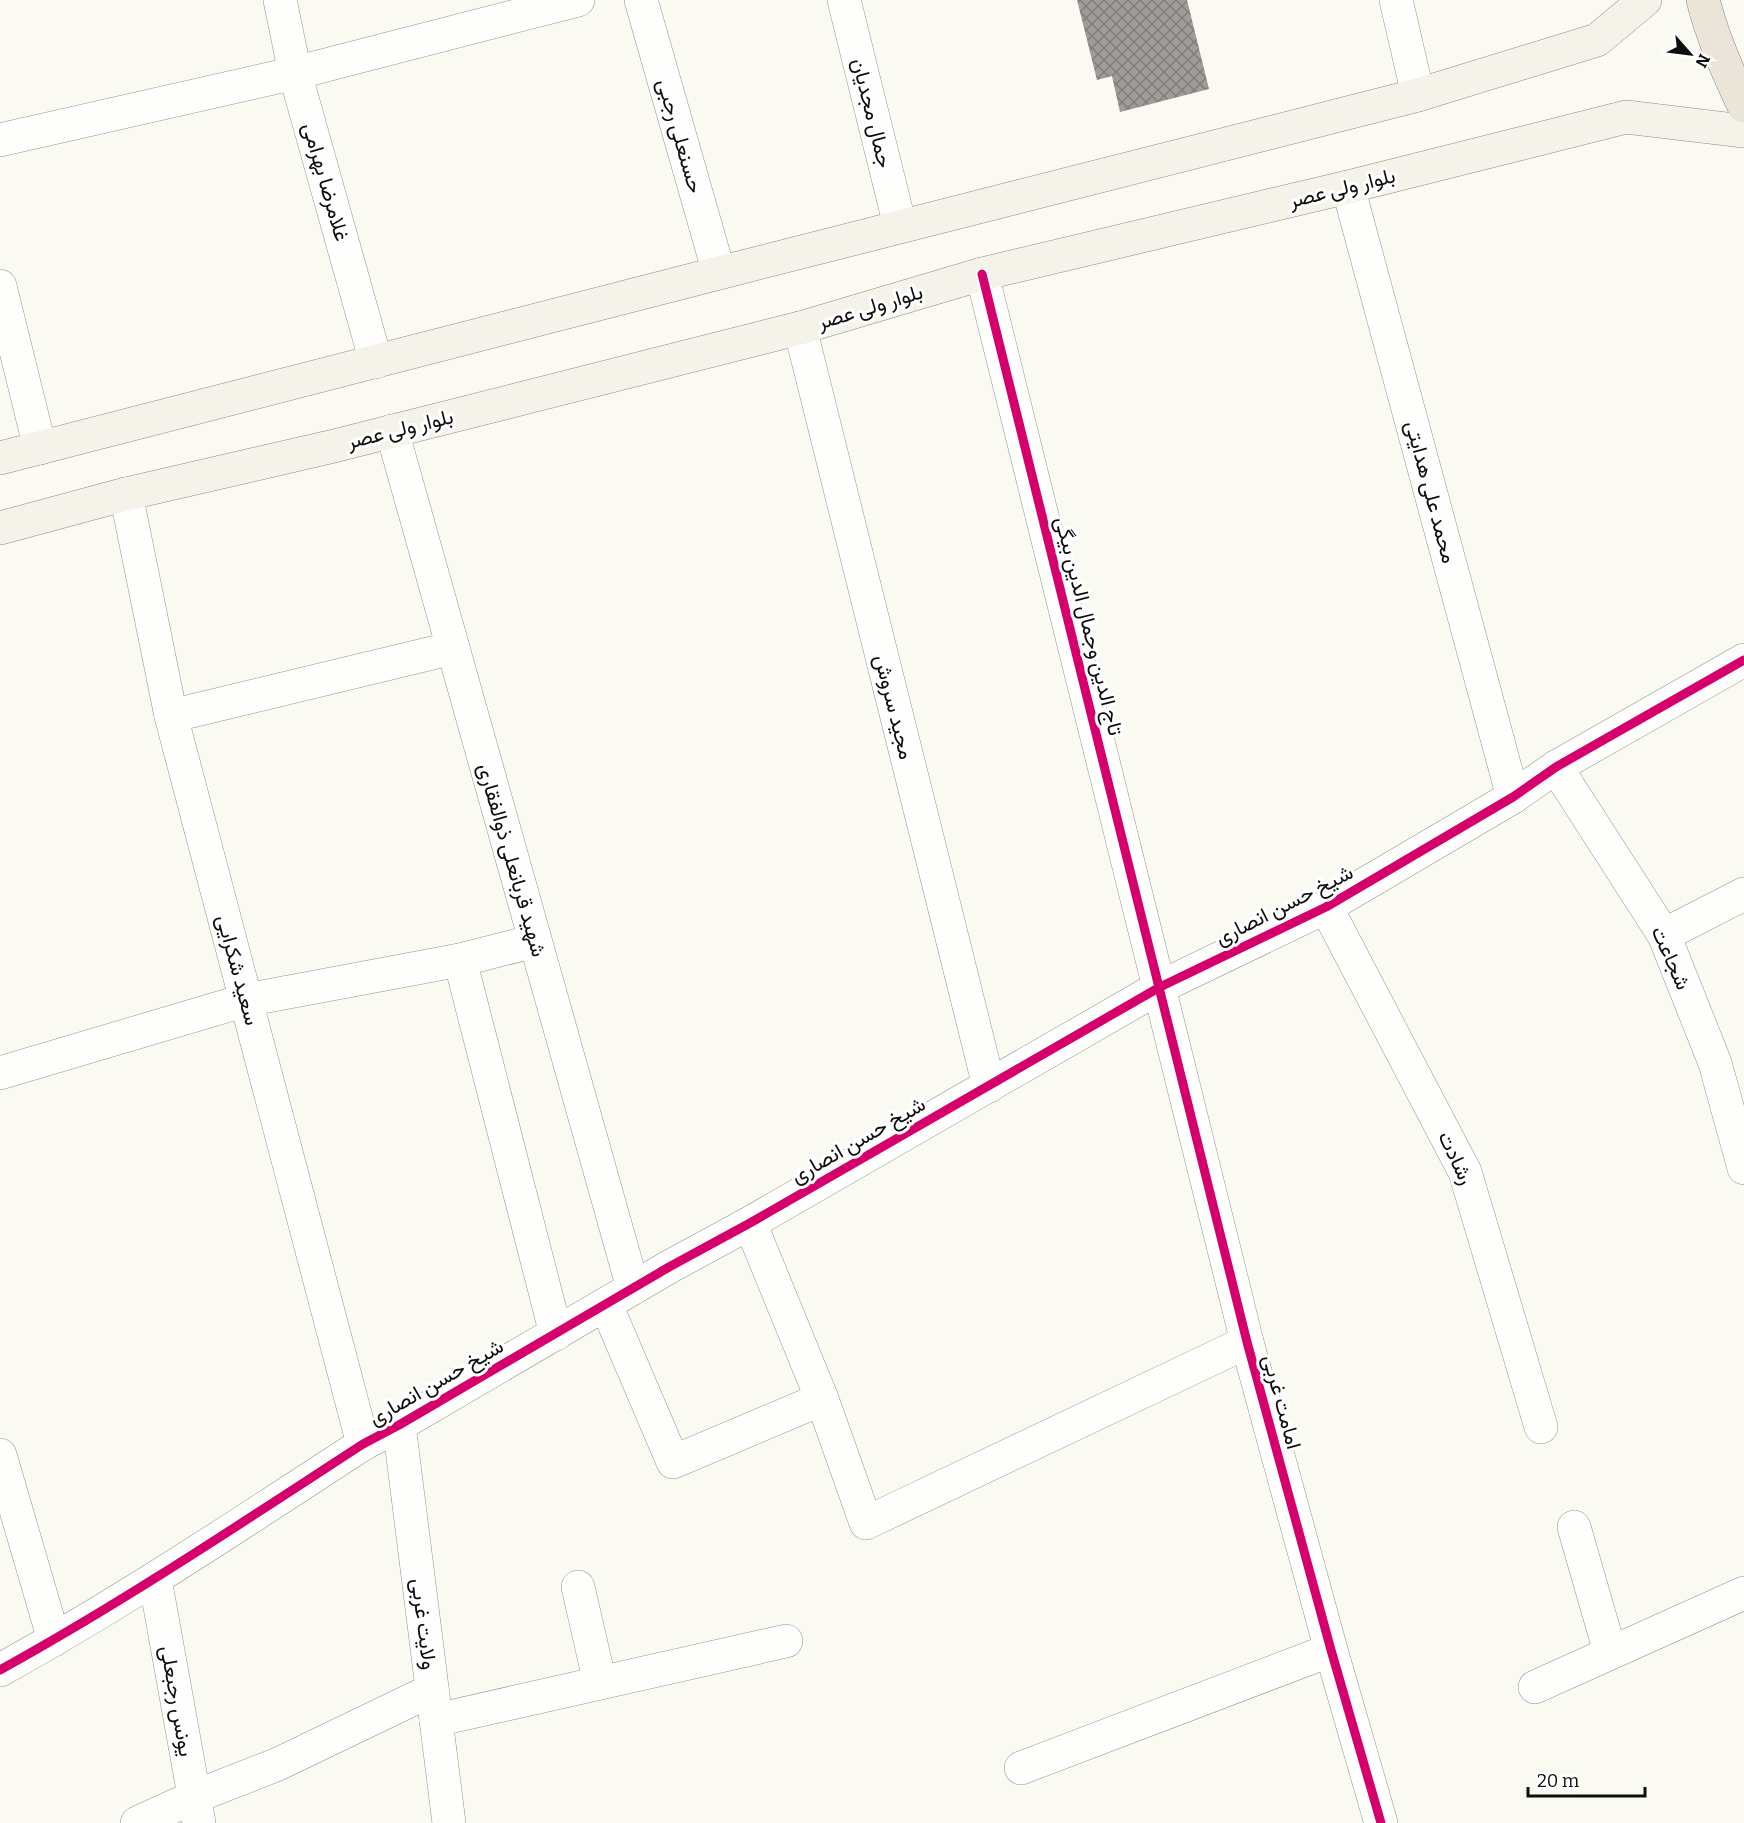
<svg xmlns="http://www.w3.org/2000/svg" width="1744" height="1823" font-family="Bitter,Vazirmatn,serif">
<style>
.building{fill:url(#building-cross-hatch)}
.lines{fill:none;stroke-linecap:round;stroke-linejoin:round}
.minor-casing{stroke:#949491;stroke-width:34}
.tertiary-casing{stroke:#949491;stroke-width:34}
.secondary-casing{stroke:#8b8a87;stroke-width:34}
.primary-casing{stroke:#82817e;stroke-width:34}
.minor{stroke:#fefefd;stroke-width:33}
.tertiary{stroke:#fefefd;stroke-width:33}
.secondary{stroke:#f5f2ea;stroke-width:33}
.primary{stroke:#ebe5d9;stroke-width:33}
.cycleway-casing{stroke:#fff;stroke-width:13}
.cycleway{stroke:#d6006c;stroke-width:9}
.labels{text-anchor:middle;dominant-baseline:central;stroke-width:6;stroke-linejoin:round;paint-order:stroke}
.street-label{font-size:21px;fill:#0e0e0e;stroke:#fff}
</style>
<defs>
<pattern id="building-cross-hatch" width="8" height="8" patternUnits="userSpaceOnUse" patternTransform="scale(1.5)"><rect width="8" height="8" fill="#9e9c98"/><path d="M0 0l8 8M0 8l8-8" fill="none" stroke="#7f7e7a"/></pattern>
</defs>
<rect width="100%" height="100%" fill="#faf9f2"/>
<!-- building -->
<path class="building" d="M1077 0H1187L1209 89 1120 112 1112 76 1097 80Z"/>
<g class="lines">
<!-- minor casing -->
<g class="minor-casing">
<g id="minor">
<path d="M280 0 295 73 376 362"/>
<path d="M641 0 719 273"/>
<path d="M844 0 900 226"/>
<path d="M1396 0 1418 95"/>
<path d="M0 140 295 73 578 0"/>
<path d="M1348 187 1513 797"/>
<path d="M982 274 1247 1342 1331 1650 1381 1823"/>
<path d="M0 286 40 448"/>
<path d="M800 328 989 1086"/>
<path d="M392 431 633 1288"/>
<path d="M126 494 171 716 363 1444"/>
<path d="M171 716 453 648"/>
<path d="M1556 767 1664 935 1715 1063 1744 1168"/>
<path d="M1326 907 1465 1172 1541 1427"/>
<path d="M1664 935 1744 894"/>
<path d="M460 960 556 1334"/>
<path d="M0 1073 246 1000 460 960 535 941"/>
<path d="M750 1223 822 1399 866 1523 1247 1342"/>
<path d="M606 1305 673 1462 822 1399"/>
<path d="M399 1425 449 1823"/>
<path d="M0 1455 54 1640"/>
<path d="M1574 1527 1610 1652"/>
<path d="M155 1579 199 1823"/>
<path d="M578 1587 600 1683"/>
<path d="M1535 1687 1744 1593"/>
<path d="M436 1720 786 1641"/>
<path d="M1021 1768 1331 1650"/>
<path d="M137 1823 194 1797 276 1765 432 1690"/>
</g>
</g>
<!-- tertiary casing -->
<g class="tertiary-casing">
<path id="tertiary" d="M0 1670C125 1601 243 1522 363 1444L399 1425 669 1267 750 1223 1160 987 1326 907 1513 797 1556 767 1744 660"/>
</g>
<!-- secondary casing -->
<g class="secondary-casing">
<g id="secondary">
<path d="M0 458 719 273 1418 95 1597 40 1645 0"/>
<path d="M0 528 126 494 334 446 800 328 982 274 1348 187 1626 117 1744 131"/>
</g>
</g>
<!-- primary casing -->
<g class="primary-casing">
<path id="primary" d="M1703 0C1712 36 1728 73 1744 106"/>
</g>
<!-- minor -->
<use href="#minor" class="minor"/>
<!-- tertiary -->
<use href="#tertiary" class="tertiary"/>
<!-- secondary -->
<use href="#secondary" class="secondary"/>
<!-- primary -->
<use href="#primary" class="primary"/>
<!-- cycleway casing -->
<g class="cycleway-casing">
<g id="cycleway">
<path d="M982 274 1247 1342 1331 1650 1381 1823"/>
<path d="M0 1670C125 1601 243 1522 363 1444L399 1425 669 1267 750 1223 1160 987 1326 907 1513 797 1556 767 1744 660"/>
</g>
</g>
<!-- cycleway -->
<use href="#cycleway" class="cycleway"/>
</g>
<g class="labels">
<!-- street labels -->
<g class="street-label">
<text transform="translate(872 113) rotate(76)">جمال مجدیان</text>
<text transform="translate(680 136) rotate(74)">حسنعلی رجبی</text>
<text transform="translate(326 182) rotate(74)">غلامرضا بهرامی</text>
<text transform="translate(1342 188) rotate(-14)">بلوار ولی عصر</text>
<text transform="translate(870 307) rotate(-17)">بلوار ولی عصر</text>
<text transform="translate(400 429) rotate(-14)">بلوار ولی عصر</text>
<text transform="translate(1431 492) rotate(75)">محمد علی هدایتی</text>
<text transform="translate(1089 626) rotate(76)">تاج الدین وجمال الدین بیگی</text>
<text transform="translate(894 707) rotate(76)">مجید سروش</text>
<text transform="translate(512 860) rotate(74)">شهید قربانعلی ذوالفقاری</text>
<text transform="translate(1284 905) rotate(-27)">شیخ حسن انصاری</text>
<text transform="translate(1671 958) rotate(66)">شجاعت</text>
<text transform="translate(238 970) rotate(75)">سعید شکرایی</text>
<text transform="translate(858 1140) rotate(-30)">شیخ حسن انصاری</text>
<text transform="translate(1456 1158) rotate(65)">رشادت</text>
<text transform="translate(436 1382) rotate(-30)">شیخ حسن انصاری</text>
<text transform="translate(1282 1402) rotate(75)">امامت غربی</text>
<text transform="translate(424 1624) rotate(83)">ولایت غربی</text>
<text transform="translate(177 1701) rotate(80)">یونس رجبعلی</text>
</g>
</g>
<!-- north arrow -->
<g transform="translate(1690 54) rotate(118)" stroke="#ffffff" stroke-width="4.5" paint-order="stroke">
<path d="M0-4.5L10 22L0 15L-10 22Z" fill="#0e0e0e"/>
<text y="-9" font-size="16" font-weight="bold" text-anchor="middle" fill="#0e0e0e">N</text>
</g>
<!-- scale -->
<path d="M1528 1787v9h117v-9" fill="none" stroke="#0e0e0e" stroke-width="3"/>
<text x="1537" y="1787" font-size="18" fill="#0e0e0e" stroke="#ffffff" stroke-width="4.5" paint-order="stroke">20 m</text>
</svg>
